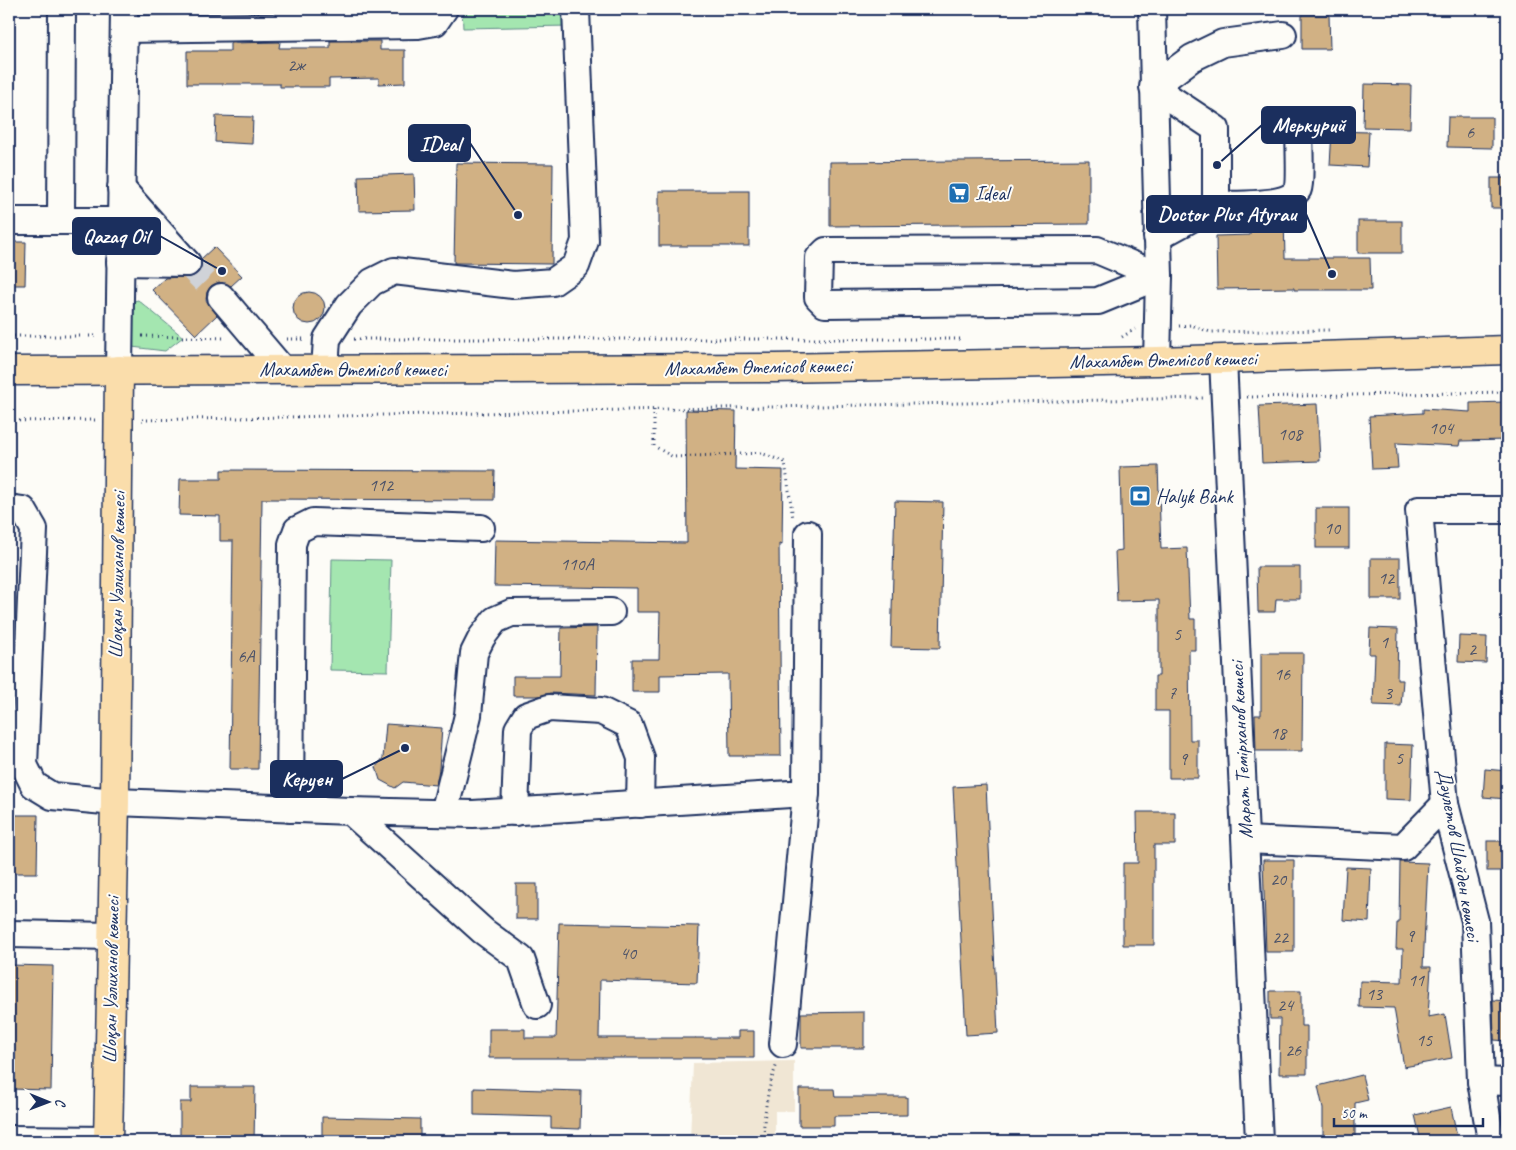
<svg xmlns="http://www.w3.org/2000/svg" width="1516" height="1150" font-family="Caveat,sans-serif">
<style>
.built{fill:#f0e6d4}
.green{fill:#a4e6b0;stroke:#608a87}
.building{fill:#d1b184;stroke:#1b2f5e}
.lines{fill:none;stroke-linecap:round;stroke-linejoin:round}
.minor-tunnel{stroke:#d0d3d8;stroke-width:26;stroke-dasharray:26 13;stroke-linecap:butt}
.minor-casing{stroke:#1b2f5e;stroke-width:30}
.major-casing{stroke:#1b2f5e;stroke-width:31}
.path{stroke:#1b2f5e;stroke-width:3;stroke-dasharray:1 4;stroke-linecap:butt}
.minor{stroke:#fdfcf7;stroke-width:26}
.major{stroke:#faddab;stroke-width:28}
.labels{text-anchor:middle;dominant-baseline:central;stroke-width:4;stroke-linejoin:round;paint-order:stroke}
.number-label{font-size:18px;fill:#485068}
.poi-label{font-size:20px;fill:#1b2f5e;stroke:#fdfcf7;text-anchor:start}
.street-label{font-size:20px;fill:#1b2f5e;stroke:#fdfcf7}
.leader{fill:none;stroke:#1b2f5e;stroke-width:2}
.callout-dot{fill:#1b2f5e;stroke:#fdfcf7;stroke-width:2}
.callout{fill:#1b2f5e;stroke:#1b2f5e;stroke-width:2}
.callout-label{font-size:21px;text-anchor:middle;font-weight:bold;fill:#fff}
</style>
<rect width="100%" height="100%" fill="#fdfcf7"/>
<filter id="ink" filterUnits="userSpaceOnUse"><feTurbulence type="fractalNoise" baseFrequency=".02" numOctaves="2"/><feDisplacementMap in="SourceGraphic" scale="10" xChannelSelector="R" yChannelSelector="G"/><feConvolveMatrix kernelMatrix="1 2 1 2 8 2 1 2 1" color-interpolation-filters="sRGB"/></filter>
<g filter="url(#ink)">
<!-- built -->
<path class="built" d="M794 1061V1111H775V1141H690L693 1063Z"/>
<!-- green -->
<g class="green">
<path d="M462 9H568L569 26 463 28Z"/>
<path d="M138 300 183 337 165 351 132 347 130 302Z"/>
<path d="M332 559 391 560 388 671 330 670Z"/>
</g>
<!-- building -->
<g class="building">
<path d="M1302 15H1329L1330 49H1302Z"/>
<path d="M330 41H380V50H405V83L379 84V78L329 79V87H280V84H187V51H230V43L280 42 279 48H330Z"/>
<path d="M1364 84 1411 85 1410 128 1363 127Z"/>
<path d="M216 116 253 117 252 144 215 142Z"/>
<path d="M1448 117H1492V148L1447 147Z"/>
<path d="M1332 131 1369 132 1367 167 1330 165Z"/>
<path d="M1089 160V224L830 226V162Z"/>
<path d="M456 163 553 164 552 264 454 263Z"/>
<path d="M414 174 415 210 359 211 358 176Z"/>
<rect x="1491" y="178" width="16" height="30"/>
<rect x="659" y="191" width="90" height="55"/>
<path d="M1284 217 1285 258H1370L1371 290H1294V288L1217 289 1216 236 1250 235V219Z"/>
<rect x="1358" y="221" width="44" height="32"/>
<path d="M9 242H26L25 285H9Z"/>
<path d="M214 247 242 276 231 286 219 282 211 286 207 292 206 300 217 315 196 335 152 290 165 278 195 276 201 268V259Z"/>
<circle cx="309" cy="308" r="16"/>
<path d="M1507 402V440L1460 441 1459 446 1396 443 1398 468 1372 469 1369 416 1423 413V409L1470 412V403Z"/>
<path d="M1317 404 1320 461 1262 463 1259 406Z"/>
<path d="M686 410 736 411 735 469 783 470 782 545 779 544 781 756H729L728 674 660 675V692H632V659H659L660 612H637V588L494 586 495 540 687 543Z"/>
<path d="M1158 466 1161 549 1187 548 1190 619H1195V650H1189L1190 740H1198V778H1169V711H1155V676H1159V600L1117 601 1115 551 1122 550 1120 467Z"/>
<path d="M221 470 495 471 494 500 262 499 258 769H230L233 541H220V516L179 515 180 479H221Z"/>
<path d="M895 501 943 502 940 648 891 647Z"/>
<rect x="1316" y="508" width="33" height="40"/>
<rect x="1371" y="558" width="29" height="41"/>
<path d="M1257 567H1300V599H1276L1275 612H1258Z"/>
<path d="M597 627 596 695 550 693 539 696H513V676H560L561 628Z"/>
<path d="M1370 628 1398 629 1397 680H1403L1401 706 1373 705 1375 654H1369Z"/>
<path d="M1459 636 1487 637 1486 663 1458 662Z"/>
<path d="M1261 653H1303L1302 751H1256L1255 715H1261Z"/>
<path d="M386 724 442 728 439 769 436 785 403 782 395 788 380 780 376 767 383 758Z"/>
<path d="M1385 744 1413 745 1411 800 1385 799Z"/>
<path d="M1485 769 1507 771V799L1483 797Z"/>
<path d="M986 785 998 1033 966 1035 953 787Z"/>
<path d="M1137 812H1175V845H1154V945H1123V863H1138Z"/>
<path d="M9 815H38L37 873H9Z"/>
<rect x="1487" y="841" width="20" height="30"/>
<path d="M1263 860H1294V952H1266Z"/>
<path d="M1400 862 1428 863 1423 967H1431L1428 1017 1445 1014 1452 1058 1404 1067 1394 1008 1359 1007 1360 981 1402 982 1403 949H1396L1397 923H1399Z"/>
<path d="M1346 867 1371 868 1369 922 1343 920Z"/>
<rect x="516" y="884" width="21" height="35"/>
<path d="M559 923 699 926 697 983 600 980 599 1038H738V1031H754V1058H489V1029H525V1038H556Z"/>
<path d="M9 965 53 966 51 1090 9 1089Z"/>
<path d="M1270 991H1301V1026H1307V1074H1279L1280 1019H1270Z"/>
<path d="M1493 1000 1507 1001V1041L1494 1040Z"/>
<path d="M864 1012V1048H801V1013Z"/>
<path d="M1362 1075 1368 1100 1355 1103V1141H1323V1108L1318 1086Z"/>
<path d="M191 1087H255L254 1141H180V1102H191Z"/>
<path d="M474 1088 581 1091 580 1129 551 1128V1117L474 1115Z"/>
<path d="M799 1089H834L835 1097H907V1115L834 1116V1126H799Z"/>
<path d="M1451 1107 1458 1141H1421L1415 1115Z"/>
<path d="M322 1117 420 1119V1141H322Z"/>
</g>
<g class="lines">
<!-- minor-tunnel -->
<path class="minor-tunnel" d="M187 263 221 297"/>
<!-- minor casing -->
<g class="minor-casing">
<g id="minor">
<path d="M1152 9 1159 276 1157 361"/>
<path d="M124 29 418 25 435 22 444 9"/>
<path d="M121 188 187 263"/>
<path d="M1216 205C1235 204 1288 208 1298 189 1301 182 1299 138 1299 127"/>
<path d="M9 221H121"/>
<path d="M61 221 62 9"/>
<path d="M1157 237 1216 205V129L1153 87 1192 58 1223 43 1283 35"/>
<path d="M1097 250 1159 276 1098 301 825 304 818 297 819 258 826 251Z"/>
<path d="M120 262 187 263"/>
<path d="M221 297 282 369"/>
<path d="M1223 359 1259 1141"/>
<path d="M325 369 327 339 349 305 372 282 394 271 513 285 553 282 576 266 585 241 576 9"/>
<path d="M119 370 124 9"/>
<path d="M9 508 23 510 34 529 24 765 34 785 52 796 115 802 350 811 473 814 806 793 808 534"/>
<path d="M290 809 292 544 297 530 313 522 481 528"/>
<path d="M350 811 483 931 521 959 537 1005"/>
<path d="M515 812 518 729 526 716 549 708 601 711 629 725 641 758 640 804"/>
<path d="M444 813 468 715 474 653 482 637 495 620 511 613 611 612"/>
<path d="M1246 840 1403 847 1445 804"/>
<path d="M9 934 112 936"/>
<path d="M783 1044 806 793"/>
<path d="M1481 1081 1507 1082"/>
<path d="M9 1139 108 1140"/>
<path d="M1491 1141 1481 1081 1475 921 1445 804 1419 510H1507"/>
</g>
</g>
<!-- major casing -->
<g class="major-casing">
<g id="major">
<path d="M9 371 775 368 1157 361 1507 350"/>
<path d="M108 1141 115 802 119 370"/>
</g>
</g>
<!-- path -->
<g class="path">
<path d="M1179 326 1191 325 1210 332 1331 330"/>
<path d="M9 336H98"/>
<path d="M142 336 226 338"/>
<path d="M1122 337 1135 329"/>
<path d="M287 339H306"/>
<path d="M354 339H963"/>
<path d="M1247 397 1507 392"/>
<path d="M654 410V446L673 457 761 453 785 462 793 519"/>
<path d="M142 420 1203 398"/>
<path d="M9 421 96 420"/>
<path d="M763 1141C764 1114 767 1089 777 1064"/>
</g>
<!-- minor -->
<use href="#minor" class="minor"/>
<!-- major -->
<use href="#major" class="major"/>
</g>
</g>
<!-- icons -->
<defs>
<g id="supermarket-square" transform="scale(1.125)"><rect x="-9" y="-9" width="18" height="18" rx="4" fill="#1f6fb2" stroke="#fdfcf7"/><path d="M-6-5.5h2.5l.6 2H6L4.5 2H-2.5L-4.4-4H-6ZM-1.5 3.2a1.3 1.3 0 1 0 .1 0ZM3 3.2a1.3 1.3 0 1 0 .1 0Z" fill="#fff"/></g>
<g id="bank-square" transform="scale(1.125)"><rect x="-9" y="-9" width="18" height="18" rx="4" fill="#1f6fb2" stroke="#fdfcf7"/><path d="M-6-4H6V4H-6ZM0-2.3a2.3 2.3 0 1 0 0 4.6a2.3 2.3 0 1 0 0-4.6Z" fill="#fff"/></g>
</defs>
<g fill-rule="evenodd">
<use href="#supermarket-square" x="959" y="193"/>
<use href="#bank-square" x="1140" y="496"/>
</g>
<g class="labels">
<!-- number labels -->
<g class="number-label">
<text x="296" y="65">2ж</text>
<text x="1470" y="132">6</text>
<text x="1441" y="428">104</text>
<text x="1290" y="434">108</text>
<text x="381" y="485">112</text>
<text x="1332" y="528">10</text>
<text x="577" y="564">110А</text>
<text x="1386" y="578">12</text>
<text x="1177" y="634">5</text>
<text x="1384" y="642">1</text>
<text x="1472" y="649">2</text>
<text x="246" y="656">6А</text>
<text x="1282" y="674">16</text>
<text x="1172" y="693">7</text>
<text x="1388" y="693">3</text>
<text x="1278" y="733">18</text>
<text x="1399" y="758">5</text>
<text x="1183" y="759">9</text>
<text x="1278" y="879">20</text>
<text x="1410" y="936">9</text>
<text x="1280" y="937">22</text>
<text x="628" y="953">40</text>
<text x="1416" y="980">11</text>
<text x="1374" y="994">13</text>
<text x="1285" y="1005">24</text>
<text x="1424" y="1040">15</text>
<text x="1293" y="1050">26</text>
</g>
<!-- poi labels -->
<g class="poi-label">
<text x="975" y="193">Ideal</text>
<text x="1156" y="496">Halyk Bank</text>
</g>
<!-- street labels -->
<g class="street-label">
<text transform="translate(1163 360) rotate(-1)">Махамбет Өтемісов көшесі</text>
<text transform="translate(758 367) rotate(-1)">Махамбет Өтемісов көшесі</text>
<text x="353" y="369">Махамбет Өтемісов көшесі</text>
<text transform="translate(117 575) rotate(-89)">Шоқан Уәлиханов көшесі</text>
<text transform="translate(1241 750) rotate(-93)">Марат Темірханов көшесі</text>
<text transform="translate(1459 855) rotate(80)">Дәулетов Шайден көшесі</text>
<text transform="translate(111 980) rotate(-89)">Шоқан Уәлиханов көшесі</text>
</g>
</g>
<!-- callouts -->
<path class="leader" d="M1217 165L1262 125M518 215L470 143M1332 274L1306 214M222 271L160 236M405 748L342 779"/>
<g class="callout-dot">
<circle cx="1217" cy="165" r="5"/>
<circle cx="518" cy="215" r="5"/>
<circle cx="1332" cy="274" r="5"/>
<circle cx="222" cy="271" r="5"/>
<circle cx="405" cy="748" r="5"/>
</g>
<g class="callout">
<rect x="1262" y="107" width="93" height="36" rx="5"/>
<rect x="409" y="125" width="61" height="36" rx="5"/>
<rect x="1147" y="196" width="159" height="36" rx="5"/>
<rect x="73" y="218" width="87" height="36" rx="5"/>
<rect x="271" y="761" width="71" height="36" rx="5"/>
</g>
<g class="callout-label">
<text x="1309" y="132">Меркурий</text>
<text x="440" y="151">IDeal</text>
<text x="1227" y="221">Doctor Plus Atyrau</text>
<text x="116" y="243">Qazaq Oil</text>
<text x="307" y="786">Керуен</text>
</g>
<!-- margin -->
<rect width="1516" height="1150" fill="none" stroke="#fdfcf7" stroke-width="30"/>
<rect x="15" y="15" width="1486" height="1120" fill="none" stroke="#1b2f5e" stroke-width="2" filter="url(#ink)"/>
<!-- north arrow -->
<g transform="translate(48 1102) rotate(91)" stroke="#fdfcf7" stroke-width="4" paint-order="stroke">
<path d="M0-4L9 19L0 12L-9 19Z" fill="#1b2f5e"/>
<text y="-8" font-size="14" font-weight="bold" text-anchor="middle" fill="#1b2f5e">С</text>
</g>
<!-- scale -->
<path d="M1334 1118v8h149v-8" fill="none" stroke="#1b2f5e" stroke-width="2.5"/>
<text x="1341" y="1118" font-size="15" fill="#1b2f5e" stroke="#fdfcf7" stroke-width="4" paint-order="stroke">50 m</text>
</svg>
